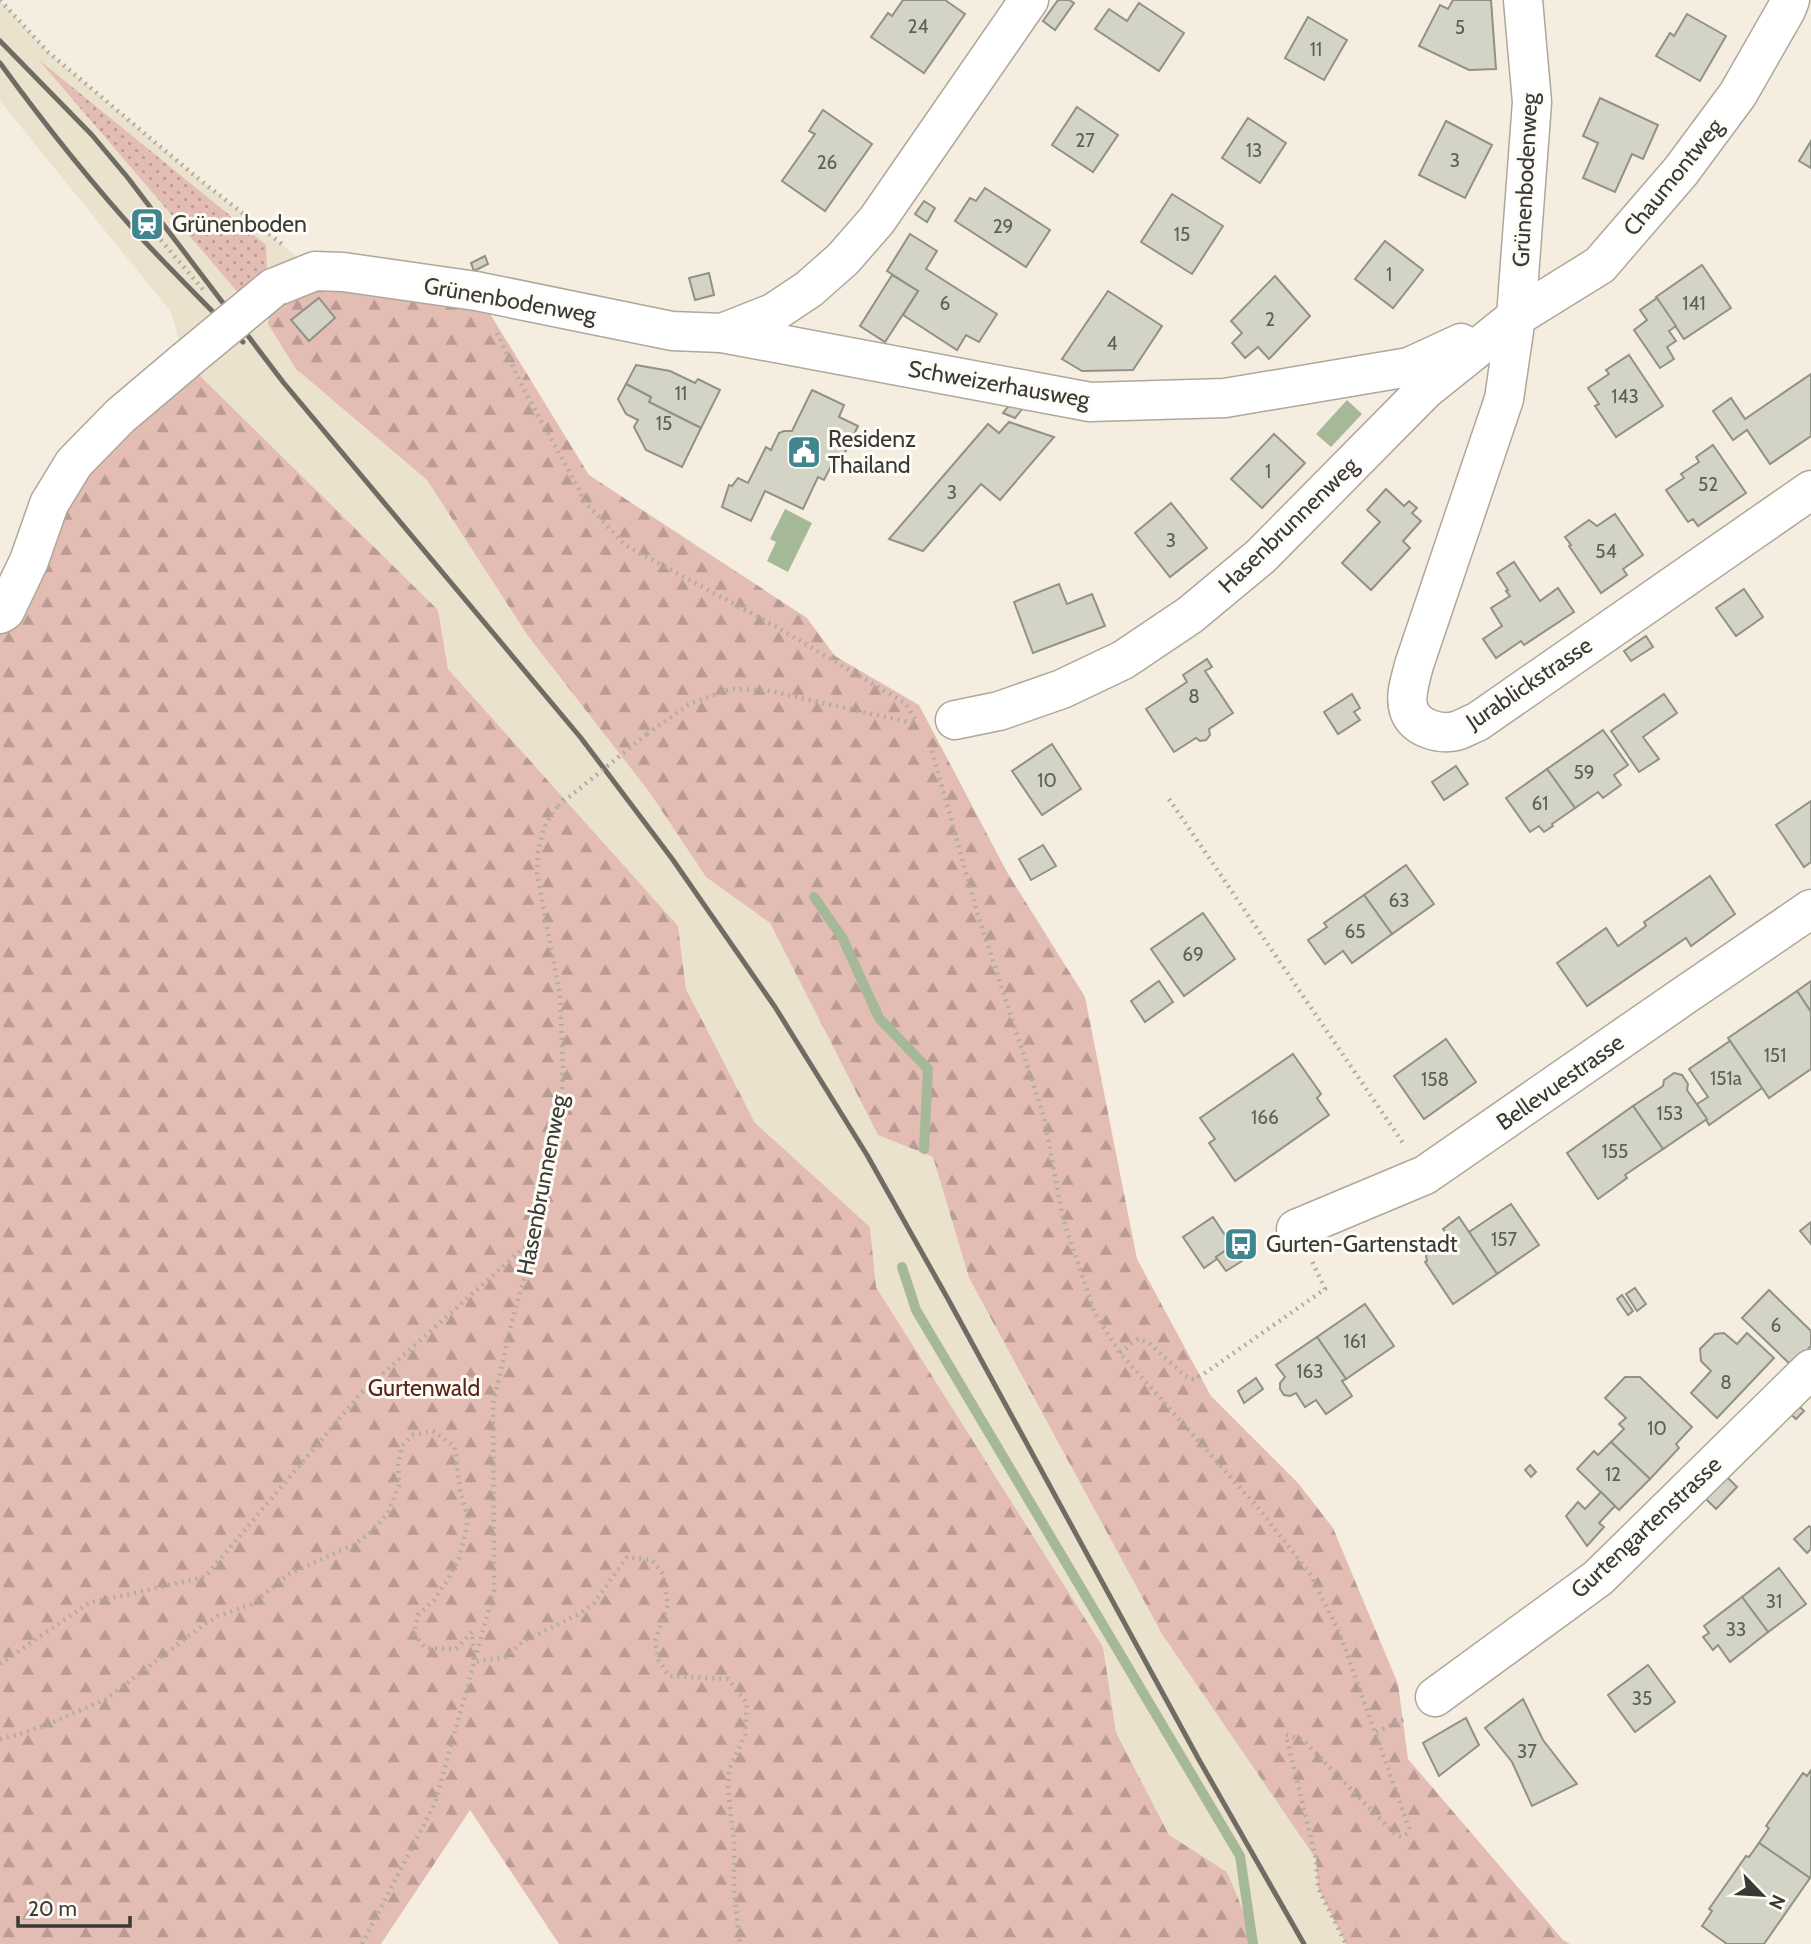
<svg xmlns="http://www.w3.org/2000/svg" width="1811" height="1944" font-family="Cabin,sans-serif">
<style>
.built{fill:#ebe2cd}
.grass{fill:url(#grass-dots)}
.forest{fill:url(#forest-firs)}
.water{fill:#a5b999}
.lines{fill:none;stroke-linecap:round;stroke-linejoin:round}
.stream{stroke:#a5b999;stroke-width:10}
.building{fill:#d4d4c6;stroke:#919184;stroke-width:2}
.street-casing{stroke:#aea79a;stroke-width:41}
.path{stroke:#b2ada2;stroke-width:4.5;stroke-dasharray:2 5;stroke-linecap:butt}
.street{stroke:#fff;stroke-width:38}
.rail{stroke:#706c64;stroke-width:5}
.street-bridge-casing{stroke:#aea79a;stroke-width:41;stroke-linecap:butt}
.path-bridge{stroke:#b2ada2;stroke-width:4.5;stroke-dasharray:2 5;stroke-linecap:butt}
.street-bridge{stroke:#fff;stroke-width:38}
.labels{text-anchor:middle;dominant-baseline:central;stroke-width:6;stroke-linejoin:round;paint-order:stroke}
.number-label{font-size:19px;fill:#616058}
.street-label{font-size:23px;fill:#3b3933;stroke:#fefcf6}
.poi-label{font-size:23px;fill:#3b3933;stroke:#fefcf6;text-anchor:start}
.park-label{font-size:23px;fill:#592518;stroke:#fefcf6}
</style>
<defs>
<pattern id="grass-dots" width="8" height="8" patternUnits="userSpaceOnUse" patternTransform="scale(1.75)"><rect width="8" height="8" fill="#e3bdb4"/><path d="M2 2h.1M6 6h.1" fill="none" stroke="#b99b93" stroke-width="1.8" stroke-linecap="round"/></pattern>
<pattern id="forest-firs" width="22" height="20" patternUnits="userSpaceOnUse" patternTransform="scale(1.75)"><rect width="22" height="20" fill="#e3bdb4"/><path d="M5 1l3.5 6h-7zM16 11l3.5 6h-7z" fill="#b99b93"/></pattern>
</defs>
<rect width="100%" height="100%" fill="#f5eee0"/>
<!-- built -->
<path class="built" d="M0 0 48 52 200 180 315 271 296 369 427 480 528 636 650 793 706 877 770 923 878 1135 933 1157 969 1279 1162 1634 1316 1859 1318 1888 1346 1944H1257L1227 1872 1169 1836 1116 1731 1103 1647 876 1287 870 1227 755 1124 686 989 678 926 448 669 438 610 185 361 171 312 0 101Z"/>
<!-- grass -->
<path class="grass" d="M39 60 266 245 267 277 241 296Z"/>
<!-- forest -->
<g class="forest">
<path d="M273 288 476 291 589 475 807 618 835 656 919 705 1007 872 1085 997 1137 1259 1211 1396 1298 1483 1333 1528 1398 1684 1408 1759 1563 1940 1570 1944H1346L1318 1888 1316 1859 1162 1634 969 1278 933 1157 878 1135 770 923 706 877 650 793 528 636 427 480 296 369 268 324Z"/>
<path d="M185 361 438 610 448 669 678 926 686 989 755 1123 870 1227 876 1287 1103 1647 1116 1732 1169 1835 1227 1872 1257 1944H559L470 1810 381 1944H0V620L49 504Z"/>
</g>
<!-- water -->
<g class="water">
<path d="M1347 400 1362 414 1331 447 1316 434Z"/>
<path d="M785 509 812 523 788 572 767 561 776 542 770 539Z"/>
</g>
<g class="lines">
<!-- stream -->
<g class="stream">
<path d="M814 897 842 937 879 1018 928 1069 924 1149"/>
<path d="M902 1267 916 1310 1240 1856 1253 1944"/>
</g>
</g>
<!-- building -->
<g class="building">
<path d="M903 0H945L965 14 924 73 871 37 888 13 892 16Z"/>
<path d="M1058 0H1069L1074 3 1055 30 1043 21Z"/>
<path d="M1453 0H1491L1496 69 1469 70 1419 46 1440 5 1448 9Z"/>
<path d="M1139 3 1184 33 1159 71 1095 29 1109 9 1127 21Z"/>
<path d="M1687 14 1726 36 1700 81 1656 56 1670 33 1674 36Z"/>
<path d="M1308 17 1347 40 1324 80 1285 58Z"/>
<path d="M1600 98 1658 125 1643 159 1632 154 1615 192 1583 178 1598 143 1583 136Z"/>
<path d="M1077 107 1118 135 1093 172 1052 145Z"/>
<path d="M823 110 872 144 825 211 782 181 815 134 809 131Z"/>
<path d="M1248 118 1286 143 1260 183 1222 158Z"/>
<path d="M1446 121 1492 145 1465 198 1419 175Z"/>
<path d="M1811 141V168L1799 161Z"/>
<path d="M985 188 1050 230 1026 267 955 221 970 198 976 201Z"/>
<path d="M1172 194 1223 226 1192 274 1141 242Z"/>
<path d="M924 201 935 208 927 222 915 214Z"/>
<path d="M910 234 937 251 926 269 997 314 979 342 966 335 957 350 903 315 918 291 887 271Z"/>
<path d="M1385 241 1423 270 1393 308 1355 279Z"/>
<path d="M485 256 488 264 474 271 471 263Z"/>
<path d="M1702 265 1731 308 1684 339 1656 297Z"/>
<path d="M709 273 714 295 695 300 689 278Z"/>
<path d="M892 275 918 291 885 342 860 326Z"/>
<path d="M1275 276 1310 316 1269 359 1258 347 1245 358 1232 343 1242 333 1231 321Z"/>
<path d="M1108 291 1162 326 1133 370 1082 371 1062 359Z"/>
<path d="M319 298 335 318 309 341 291 320Z"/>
<path d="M1657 298 1676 326 1669 331 1676 341 1667 347 1674 359 1660 368 1634 330 1647 320 1640 310Z"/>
<path d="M1629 355 1663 406 1616 437 1595 406 1599 404 1588 388 1609 374 1606 370Z"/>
<path d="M636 365 670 371 695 383 698 379 720 390 701 428 649 402 651 397 626 384Z"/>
<path d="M1811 374V436L1770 464 1747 430 1733 440 1713 411 1731 398 1745 419Z"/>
<path d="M626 384 651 397 649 402 701 428 682 467 646 450 634 427 638 420 626 414 618 399Z"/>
<path d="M812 390 844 405 839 417 858 426 839 465 833 462 824 480 818 477 803 509 765 491 751 521 722 507 729 485 732 486 738 478 748 483 766 447 771 450 779 433 784 431H792Z"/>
<path d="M1011 403 1023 408 1015 418 1003 413Z"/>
<path d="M1009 422 1054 437 1000 500 981 484 923 551 889 539 988 424 999 433Z"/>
<path d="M1274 434 1305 463 1262 508 1231 479Z"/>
<path d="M1713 445 1746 493 1698 526 1693 519 1688 522 1666 490 1684 478 1681 474 1699 462 1696 457Z"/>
<path d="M1386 489 1404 506 1409 501 1417 508 1412 513 1421 521 1403 541 1410 548 1371 590 1342 563 1380 522 1367 510Z"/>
<path d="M1171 503 1207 548 1170 577 1135 533Z"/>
<path d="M1615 514 1643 555 1623 569 1627 575 1601 593 1569 546 1571 545 1565 537 1589 520 1597 526Z"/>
<path d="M1514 562 1540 601 1558 588 1574 612 1524 645 1521 641 1496 658 1483 639 1502 626 1491 608 1510 596 1506 591 1508 590 1497 573Z"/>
<path d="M1059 584 1067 604 1092 594 1105 626 1033 653 1014 602Z"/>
<path d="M1744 589 1763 617 1736 636 1716 608Z"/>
<path d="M1646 636 1653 647 1631 661 1624 651Z"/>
<path d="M1207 659 1212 667 1205 671 1233 713 1209 729 1210 735 1206 740 1200 741 1196 738 1174 752 1146 709 1187 682 1183 675Z"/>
<path d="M1352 694 1360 708 1354 712 1360 720 1338 734 1324 712Z"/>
<path d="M1664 694 1677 713 1643 737 1659 759 1639 772 1611 731Z"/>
<path d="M1603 730 1628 765 1614 775 1621 785 1603 798 1598 792 1575 808 1547 769Z"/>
<path d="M1052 744 1081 789 1042 815 1012 771Z"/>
<path d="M1456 766 1468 784 1444 800 1432 782Z"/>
<path d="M1547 769 1575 808 1552 824 1553 826 1544 832 1539 826 1530 832 1506 798Z"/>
<path d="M1811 801V862L1804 867 1776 825Z"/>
<path d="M1043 845 1056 866 1031 880 1019 859Z"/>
<path d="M1406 865 1434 904 1392 934 1364 895Z"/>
<path d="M1710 876 1735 914 1691 946 1686 938 1587 1006 1557 963 1606 928 1618 946 1646 926 1644 922Z"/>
<path d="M1364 895 1392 934 1352 963 1343 951 1325 964 1308 940 1327 927 1324 923Z"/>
<path d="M1203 913 1235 959 1184 996 1151 949Z"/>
<path d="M1159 981 1173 1002 1145 1022 1131 1001Z"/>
<path d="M1811 981V1012L1797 991Z"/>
<path d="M1797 991 1811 1012V1069L1769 1098 1728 1038Z"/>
<path d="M1446 1039 1476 1082 1424 1119 1394 1076Z"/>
<path d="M1730 1041 1762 1088 1709 1125 1697 1104 1708 1097 1689 1069Z"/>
<path d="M1293 1054 1321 1094 1317 1098 1329 1115 1235 1181 1209 1143 1215 1139 1200 1118Z"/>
<path d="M1674 1073 1682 1075 1688 1084 1687 1090 1707 1119 1663 1149 1633 1106 1663 1086 1664 1080Z"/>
<path d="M1633 1106 1663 1149 1625 1175 1627 1178 1598 1199 1567 1153Z"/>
<path d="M1511 1204 1539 1245 1497 1274 1469 1232Z"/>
<path d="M1213 1217 1232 1246 1216 1257 1217 1259 1204 1268 1183 1237Z"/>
<path d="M1459 1217 1497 1274 1453 1304 1425 1262 1427 1261 1426 1256 1428 1251 1433 1246 1439 1245 1446 1248 1453 1243 1443 1229Z"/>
<path d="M1811 1222V1244L1800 1231Z"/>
<path d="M1232 1246 1242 1261 1226 1271 1216 1257Z"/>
<path d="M1635 1288 1646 1304 1637 1311 1626 1294Z"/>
<path d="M1769 1290 1811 1331V1346L1792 1366 1742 1318Z"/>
<path d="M1622 1295 1633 1311 1628 1315 1617 1299Z"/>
<path d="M1365 1304 1394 1346 1346 1379 1317 1337Z"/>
<path d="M1724 1333 1737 1344 1747 1333 1774 1358 1717 1418 1691 1393 1711 1371 1701 1361 1700 1349 1715 1334Z"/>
<path d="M1317 1337 1346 1379 1342 1381 1352 1396 1326 1414 1316 1400 1305 1407 1296 1393 1290 1396 1284 1395 1280 1389V1383L1285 1377 1276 1365Z"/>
<path d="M1625 1377H1640L1692 1427 1676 1444 1679 1448 1650 1479 1611 1442 1624 1429 1619 1424 1626 1418 1605 1398Z"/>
<path d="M1256 1378 1263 1389 1244 1403 1238 1391Z"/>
<path d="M1793 1400 1804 1411 1796 1419 1785 1409Z"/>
<path d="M1611 1442 1650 1479 1619 1510 1577 1469 1594 1451 1598 1455Z"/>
<path d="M1530 1465 1536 1472 1531 1477 1525 1470Z"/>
<path d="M1727 1477 1737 1487 1716 1509 1706 1499Z"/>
<path d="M1601 1492 1615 1506 1599 1523 1604 1527 1587 1546 1566 1516 1578 1502 1585 1509Z"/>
<path d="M1809 1526 1811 1528V1549L1807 1553 1794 1539Z"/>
<path d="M1779 1568 1806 1604 1768 1632 1742 1597Z"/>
<path d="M1742 1597 1768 1632 1730 1662 1718 1645 1713 1650 1703 1637 1709 1633 1704 1626Z"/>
<path d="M1648 1665 1675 1702 1635 1732 1608 1695Z"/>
<path d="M1523 1699 1543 1740 1577 1784 1532 1806 1512 1762 1485 1728Z"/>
<path d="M1466 1718 1479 1745 1439 1776 1423 1743Z"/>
<path d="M1811 1770V1876L1810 1878 1759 1843 1769 1828 1766 1826 1803 1773 1807 1776Z"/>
<path d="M1759 1843 1810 1878 1764 1944H1727L1702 1926 1712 1911 1709 1909 1746 1856 1749 1857Z"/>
</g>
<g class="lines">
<!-- street casing -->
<g class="street-casing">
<g id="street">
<path d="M1523 0 1532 102 1516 317 1504 399 1414 665C1411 678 1404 696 1409 710 1415 728 1439 735 1456 731 1463 729 1471 724 1477 722L1811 490"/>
<path d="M273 288 315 271 343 272 476 291 672 331 722 333 773 313 809 289 843 259 877 220 1029 0"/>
<path d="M722 333 1090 402 1225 398 1409 367 1461 343"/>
<path d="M0 614 5 611 29 561 49 504 74 463 120 416 185 361"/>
<path d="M955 720 999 711 1062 689 1123 660 1190 615 1261 556 1425 390 1516 317 1600 265 1681 171 1738 94 1786 10 1790 0"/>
<path d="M1296 1229 1425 1175 1682 997 1811 909"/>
<path d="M1435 1697 1598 1578 1811 1369"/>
</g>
</g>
<!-- path -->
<g class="path">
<path d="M0 0 48 52 200 180 282 244"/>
<path d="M147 224 206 293"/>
<path d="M497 333 524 390 580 491 582 499 625 545 775 626 905 703 917 722"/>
<path d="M647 734 691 703 731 689 765 690 917 724"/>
<path d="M932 751 977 912 1044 1117 1063 1219 1095 1314 1120 1353 1260 1510 1310 1574 1340 1634 1409 1828 1408 1833 1402 1837 1396 1835 1303 1740 1286 1735 1316 1859 1318 1888 1346 1944"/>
<path d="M1169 799 1403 1143"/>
<path d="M1120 1353 1138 1339 1148 1342 1185 1376 1192 1379 1198 1378 1325 1289 1312 1261"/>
<path d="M0 1664 89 1603 205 1577 361 1393 536 1237"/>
<path d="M1376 1732 1407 1718"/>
<path d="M0 1739 17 1735 49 1724 106 1699 202 1626 218 1616 252 1604 289 1574 355 1544 369 1534 388 1513 399 1485 398 1465 402 1446 413 1435 433 1431 455 1447 460 1491 468 1517 465 1536 459 1558 448 1579 434 1600 418 1615 414 1633 425 1648 456 1649 472 1632 474 1662 507 1657 522 1642 579 1614 594 1603 627 1557 652 1560 663 1574 668 1605 655 1641 659 1661 669 1676 728 1679 747 1703 745 1735 729 1770 728 1790 734 1843V1893L740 1944"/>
<path d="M362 1944 435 1803 494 1591 493 1404 513 1317 536 1237 561 1113 563 1067 560 995 537 873 538 850 544 828 553 812 558 806"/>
</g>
<!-- street -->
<use href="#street" class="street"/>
<!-- rail -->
<g class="rail">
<path d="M0 41 92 135 128 178 283 382 581 738 673 860 775 1007 867 1155 948 1299 1198 1758 1304 1944"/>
<path d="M0 63C45 125 93 185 145 242 177 276 210 309 243 342"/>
</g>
<!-- street-bridge casing -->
<g class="street-bridge-casing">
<path id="street-bridge" d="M185 361 273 288"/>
</g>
<!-- path-bridge -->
<path class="path-bridge" d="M558 806 647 734"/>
<!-- street-bridge -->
<use href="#street-bridge" class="street-bridge"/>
</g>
<!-- icons -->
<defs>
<g id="station-square" transform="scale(1.75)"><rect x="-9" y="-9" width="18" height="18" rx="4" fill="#3f868f" stroke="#fefcf6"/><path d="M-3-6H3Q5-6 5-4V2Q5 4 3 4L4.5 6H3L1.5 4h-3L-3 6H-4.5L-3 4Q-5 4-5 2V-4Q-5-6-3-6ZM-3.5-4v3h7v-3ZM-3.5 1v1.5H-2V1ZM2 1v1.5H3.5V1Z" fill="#fff"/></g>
<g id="civic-square" transform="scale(1.75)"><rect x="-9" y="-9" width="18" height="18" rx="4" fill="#3f868f" stroke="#fefcf6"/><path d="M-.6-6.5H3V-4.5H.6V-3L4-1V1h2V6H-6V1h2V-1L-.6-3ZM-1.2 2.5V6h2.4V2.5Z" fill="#fff"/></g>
<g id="bus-square" transform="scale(1.75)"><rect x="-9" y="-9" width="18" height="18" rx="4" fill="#3f868f" stroke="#fefcf6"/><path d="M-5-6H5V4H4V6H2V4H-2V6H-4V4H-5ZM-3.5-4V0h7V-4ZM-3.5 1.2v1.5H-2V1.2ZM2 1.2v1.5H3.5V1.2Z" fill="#fff"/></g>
</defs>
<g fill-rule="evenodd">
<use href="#station-square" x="147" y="224"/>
<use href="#civic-square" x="804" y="452"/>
<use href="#bus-square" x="1241" y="1244"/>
</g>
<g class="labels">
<!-- number labels -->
<g class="number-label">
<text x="918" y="26">24</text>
<text x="1460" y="27">5</text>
<text x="1316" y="49">11</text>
<text x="1085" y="140">27</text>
<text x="1254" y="150">13</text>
<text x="1455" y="160">3</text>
<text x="827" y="162">26</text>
<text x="1003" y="226">29</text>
<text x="1182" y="234">15</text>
<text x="1389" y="274">1</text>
<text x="945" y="303">6</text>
<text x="1694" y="303">141</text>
<text x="1270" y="319">2</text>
<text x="1112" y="343">4</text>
<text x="681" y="393">11</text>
<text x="1625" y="396">143</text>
<text x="664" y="423">15</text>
<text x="1268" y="471">1</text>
<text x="1708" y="484">52</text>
<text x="952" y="492">3</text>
<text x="1171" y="540">3</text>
<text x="1606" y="551">54</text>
<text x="1194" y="696">8</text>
<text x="1584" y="772">59</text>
<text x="1047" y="780">10</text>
<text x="1540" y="803">61</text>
<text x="1399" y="900">63</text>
<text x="1355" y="931">65</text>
<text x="1193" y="954">69</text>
<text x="1775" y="1055">151</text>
<text x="1726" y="1078">151a</text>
<text x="1435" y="1079">158</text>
<text x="1670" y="1113">153</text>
<text x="1265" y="1117">166</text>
<text x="1615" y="1151">155</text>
<text x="1504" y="1239">157</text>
<text x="1776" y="1325">6</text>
<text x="1355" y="1341">161</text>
<text x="1310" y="1371">163</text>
<text x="1726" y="1382">8</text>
<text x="1657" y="1428">10</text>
<text x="1613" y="1474">12</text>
<text x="1774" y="1601">31</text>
<text x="1736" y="1629">33</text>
<text x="1642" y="1698">35</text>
<text x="1527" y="1751">37</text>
</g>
<!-- street labels -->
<g class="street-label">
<text transform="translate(1673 177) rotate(-51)">Chaumontweg</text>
<text transform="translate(1525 180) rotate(-87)">Grünenbodenweg</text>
<text transform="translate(510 300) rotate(10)">Grünenbodenweg</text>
<text transform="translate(999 384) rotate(10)">Schweizerhausweg</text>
<text transform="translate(1288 525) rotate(-44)">Hasenbrunnenweg</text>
<text transform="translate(1529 683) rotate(-34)">Jurablickstrasse</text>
<text transform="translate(1560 1082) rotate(-35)">Bellevuestrasse</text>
<text transform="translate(542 1185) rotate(-79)">Hasenbrunnenweg</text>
<text transform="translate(1646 1527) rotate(-43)">Gurtengartenstrasse</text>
</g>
<!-- poi labels -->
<g class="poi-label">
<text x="172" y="224">Grünenboden</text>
<text x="828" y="439">Residenz<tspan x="828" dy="26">Thailand</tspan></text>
<text x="1266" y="1244">Gurten-Gartenstadt</text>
</g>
<!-- park labels -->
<g class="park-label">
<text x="424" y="1388">Gurtenwald</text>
</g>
</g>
<!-- north arrow -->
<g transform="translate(1762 1895) rotate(115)" stroke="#fefcf6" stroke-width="5" paint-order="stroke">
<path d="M0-5L12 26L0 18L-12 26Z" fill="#3b3933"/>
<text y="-10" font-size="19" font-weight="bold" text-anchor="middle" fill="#3b3933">N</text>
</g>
<!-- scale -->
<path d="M18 1916v10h112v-10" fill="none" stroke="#3b3933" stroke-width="3.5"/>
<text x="28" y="1916" font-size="21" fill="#3b3933" stroke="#fefcf6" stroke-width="5" paint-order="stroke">20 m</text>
</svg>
